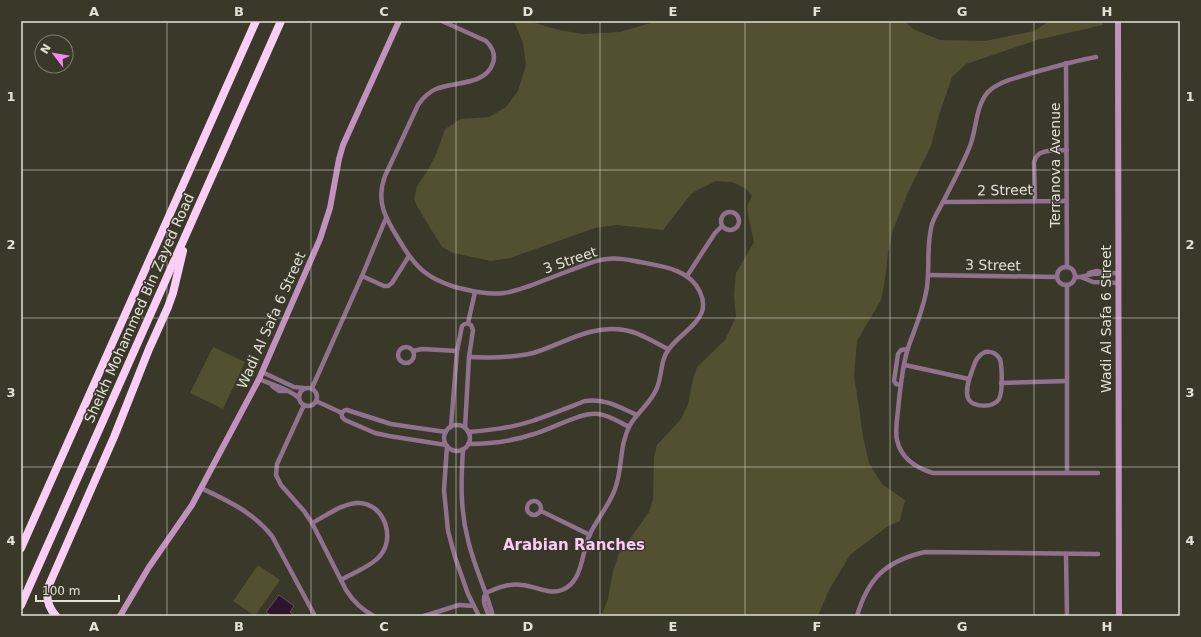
<svg xmlns="http://www.w3.org/2000/svg" width="1201" height="637" font-family="'DejaVu Sans',sans-serif">
<style>
.green{fill:#525031}
.water{fill:#2e132d;stroke:#645160}
.lines{fill:none;stroke-linecap:round;stroke-linejoin:round}
.street{stroke:#90728e;stroke-width:4.5}
.secondary{stroke:#c292bf;stroke-width:6}
.highway{stroke:#facef7;stroke-width:8}
.grid{fill:none;stroke:#e1e1d7;stroke-width:1;stroke-opacity:0.55}
.labels{text-anchor:middle;dominant-baseline:central;stroke-width:3;stroke-linejoin:round;paint-order:stroke}
.street-label{font-size:14px;fill:#e1e1d7;stroke:#393829}
.neighbourhood-label{font-size:15px;font-weight:bold;fill:#fbcaf7;stroke:#393829}
.neatline{fill:none;stroke:#e1e1d7;stroke-width:1.5}
.grid-label{font-size:13px;text-anchor:middle;font-weight:bold;fill:#e1e1d7}
</style>
<rect width="100%" height="100%" fill="#393829"/>
<!-- green -->
<g class="green">
<path d="M514 21H528L559 30 583 34 620 32 657 21H905L913 29 940 40 985 41 1034 31 1049 21H1103V25L1037 40 966 64 952 77 939 115 931 146 908 192 893 230 888 253 885 280 881 300 857 341 854 376 859 407 863 437 869 463 882 484 905 500 900 521 888 526 850 555 829 590 818 616H598L603 612 608 599 613 571 619 554 649 512 653 499 654 457 657 445 681 419 688 404 693 379 697 367 725 340 736 317 734 295 736 273 754 242 749 220 747 206 752 196 745 188 732 182 716 181 692 193 663 230 617 225 595 228 510 258 491 261 453 253 442 247 418 208 414 199 417 186 428 170 437 152 445 129 460 119 489 117 506 107 518 91 526 65 523 43Z"/>
<path d="M213 347 245 362 223 409 190 393Z"/>
<path d="M258 565 280 580 255 616 233 601Z"/>
</g>
<!-- water -->
<path class="water" d="M279 595 294 606 290 612 296 616H272L266 612Z"/>
<g class="lines">
<!-- street -->
<g class="street">
<path d="M442 21 486 41C492 47 496 54 493 63 485 86 455 81 436 89 428 92 423 98 418 105L385 176C374 205 389 223 404 248 418 270 430 279 455 287 471 291 488 295 504 293 514 292 523 288 532 285 545 280 558 275 571 270 583 266 594 260 607 259 618 257 629 260 640 262 661 266 690 269 700 292 703 298 704 305 702 312 696 327 678 336 669 349 659 361 663 379 655 392 649 404 637 413 630 425 619 445 623 468 615 489 609 506 596 520 589 536 583 550 583 567 575 579 572 584 567 588 562 590 549 595 535 586 522 585 509 583 497 588 486 593 481 600 486 608 489 616"/>
<path d="M1096 57C1074 61 1053 67 1032 73 1017 78 999 81 988 92 975 107 977 128 970 146 963 164 953 182 944 200 940 208 935 215 932 224 926 246 930 266 927 287 924 308 915 328 908 348 902 367 900 390 898 410 897 420 895 431 897 440 901 458 916 468 933 473H1098"/>
<path d="M1066 63 1067 267"/>
<path d="M1035 201 1034 162C1037 148 1055 151 1067 150"/>
<path d="M943 202 1066 201"/>
<circle cx="730" cy="221" r="9"/>
<circle cx="1066" cy="276" r="9"/>
<path d="M1089 273 1097 271 1105 273"/>
<path d="M928 275 1057 277"/>
<path d="M362 276 384 286H388L392 283 409 256"/>
<path d="M687 276 715 233 722 226"/>
<path d="M1076 277H1081L1093 282 1118 283"/>
<path d="M1081 277 1092 274 1118 273"/>
<path d="M468 323 475 292"/>
<circle cx="406" cy="355" r="8"/>
<path d="M413 351 422 349 457 351"/>
<path d="M985 352C992 351 996 353 1000 359 1002 366 1003 392 999 399 994 408 972 408 968 398 965 390 969 379 972 371 975 363 976 356 985 352Z"/>
<path d="M469 357C491 358 512 358 533 353 563 344 591 324 624 330 639 332 654 342 668 349"/>
<path d="M905 365 969 379"/>
<path d="M262 372 294 387 304 388"/>
<path d="M259 379C272 385 288 388 299 398"/>
<path d="M1001 383 1067 381"/>
<path d="M901 385 896 384 894 381 898 354 901 350 908 349"/>
<path d="M272 386 279 391H287"/>
<circle cx="308" cy="397" r="9"/>
<path d="M312 388 362 276 386 218"/>
<path d="M316 401 342 413"/>
<path d="M304 405 277 464 276 475 281 485 304 511 312 523 346 590C353 601 362 610 374 616"/>
<circle cx="457" cy="438" r="13"/>
<path d="M451 427 457 351 462 326C465 323 467 323 471 325L473 330 469 357 465 428"/>
<path d="M468 432C490 430 512 428 532 421 550 415 567 408 585 401 604 398 619 407 637 415"/>
<path d="M468 444C490 444 513 441 534 434 552 429 580 412 598 414 609 415 619 422 629 427"/>
<path d="M446 445 389 436 375 433 345 420 342 417C341 413 343 410 347 410L391 424 411 427 446 432"/>
<path d="M447 446 444 490 448 531 455 557 468 594 479 616"/>
<path d="M463 449C461 480 460 510 468 540 474 566 486 590 493 616"/>
<path d="M1067 472V285"/>
<path d="M201 488C228 501 253 512 272 536L315 616"/>
<circle cx="534" cy="508" r="7"/>
<path d="M541 511 590 535"/>
<path d="M312 523C326 516 341 504 357 503 385 502 397 540 378 558 368 568 352 573 341 580"/>
<path d="M1066 554 1067 616"/>
<path d="M424 616 459 605 474 606"/>
<path d="M857 616C868 578 886 561 925 552L1098 554"/>
</g>
<!-- secondary -->
<g class="secondary">
<path d="M1118 21 1119 616"/>
<path d="M120 616 149 567 192 505 259 379 320 239 330 208 339 159 343 145 399 21"/>
</g>
<!-- highway -->
<g class="highway">
<path d="M21 548 256 21"/>
<path d="M21 605 281 21"/>
<path d="M56 616C48 607 45 597 49 585L114 437 149 349 168 307 173 293 183 251"/>
</g>
</g>
<!-- grid -->
<path class="grid" d="M167 21V616M311 21V616M456 21V616M600 21V616M745 21V616M890 21V616M1034 21V616M21 170H1180M21 318H1180M21 467H1180"/>
<g class="labels">
<!-- street labels -->
<g class="street-label">
<text transform="translate(1055 165) rotate(-90)">Terranova Avenue</text>
<text transform="translate(1005 190) rotate(-1)">2 Street</text>
<text transform="translate(570 260) rotate(-19)">3 Street</text>
<text transform="translate(993 265) rotate(1)">3 Street</text>
<text transform="translate(139 308) rotate(-66)">Sheikh Mohammed Bin Zayed Road</text>
<text transform="translate(1106 319) rotate(-90)">Wadi Al Safa 6 Street</text>
<text transform="translate(271 320) rotate(-66)">Wadi Al Safa 6 Street</text>
</g>
<!-- neighbourhood labels -->
<g class="neighbourhood-label">
<text x="574" y="545">Arabian Ranches</text>
</g>
</g>
<!-- border -->
<rect width="1201" height="637" fill="none" stroke="#393829" stroke-width="44"/>
<!-- north arrow -->
<g transform="translate(54 54) rotate(301)"><circle r="19" fill="#393829" stroke="#7c7c6f"/>
<path d="M0-3L7 15L0 10L-7 15Z" fill="#f489f0"/>
<text y="-6" font-size="11" font-weight="bold" text-anchor="middle" fill="#e1e1d7">N</text>
</g>
<!-- scale -->
<path d="M36 595v6h83v-6" fill="none" stroke="#e1e1d7" stroke-width="2"/>
<text x="42" y="595" font-size="12" fill="#e1e1d7" stroke="#393829" stroke-width="3" paint-order="stroke">100 m</text>
<rect x="22" y="22" width="1157" height="593" class="neatline"/>
<g class="grid-label">
<text x="94" y="16">A</text>
<text x="239" y="16">B</text>
<text x="384" y="16">C</text>
<text x="528" y="16">D</text>
<text x="673" y="16">E</text>
<text x="817" y="16">F</text>
<text x="962" y="16">G</text>
<text x="1107" y="16">H</text>
<text x="11" y="101">1</text>
<text x="1190" y="101">1</text>
<text x="11" y="249">2</text>
<text x="1190" y="249">2</text>
<text x="11" y="397">3</text>
<text x="1190" y="397">3</text>
<text x="11" y="545">4</text>
<text x="1190" y="545">4</text>
<text x="94" y="631">A</text>
<text x="239" y="631">B</text>
<text x="384" y="631">C</text>
<text x="528" y="631">D</text>
<text x="673" y="631">E</text>
<text x="817" y="631">F</text>
<text x="962" y="631">G</text>
<text x="1107" y="631">H</text>
</g>
</svg>
